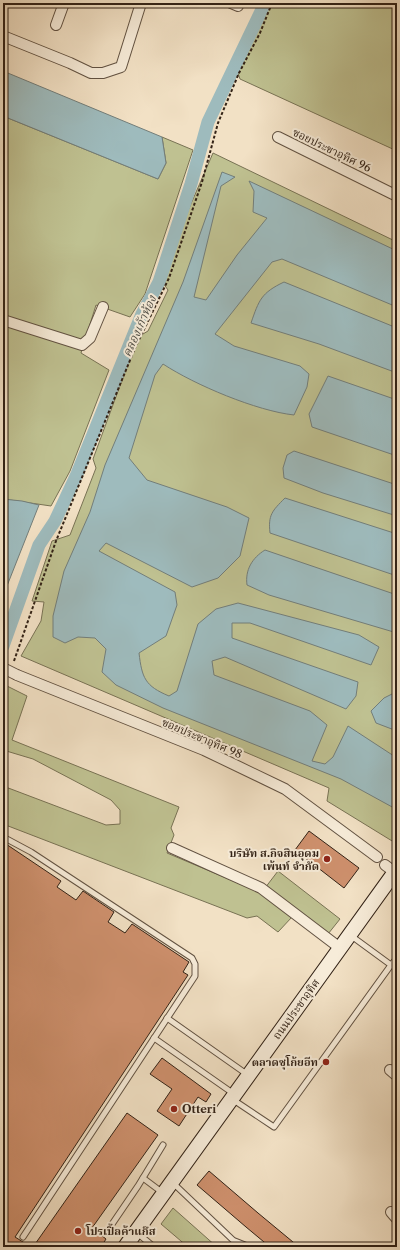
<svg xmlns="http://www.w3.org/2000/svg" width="400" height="1250" font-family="'Libre Caslon Text','Noto Serif Thai',serif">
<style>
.green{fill:#bfc191;stroke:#787254}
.water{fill:#9ebbbd;stroke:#737e7a}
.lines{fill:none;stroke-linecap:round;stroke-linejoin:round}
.canal{stroke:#9ebbbd;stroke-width:13}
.building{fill:#ce906d;stroke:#322216}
.service-casing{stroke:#625242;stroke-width:7}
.minor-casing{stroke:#625242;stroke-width:12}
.secondary-casing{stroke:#322216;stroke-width:16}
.path{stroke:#322216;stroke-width:2;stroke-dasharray:3 2;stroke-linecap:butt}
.service{stroke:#f7ecd9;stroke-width:5}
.minor{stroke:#f7ecd9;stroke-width:10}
.secondary{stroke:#f7ecd9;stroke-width:14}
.minor-bridge-casing{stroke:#625242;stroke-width:12;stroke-linecap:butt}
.minor-bridge{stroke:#f7ecd9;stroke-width:10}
.poi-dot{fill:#8f2418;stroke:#f7ecd9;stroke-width:1.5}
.labels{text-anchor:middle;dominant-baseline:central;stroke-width:4;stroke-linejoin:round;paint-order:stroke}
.street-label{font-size:11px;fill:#322216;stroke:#f7ecd9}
.poi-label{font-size:11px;font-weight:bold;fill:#322216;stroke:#f7ecd9;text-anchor:end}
.water-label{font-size:12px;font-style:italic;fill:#525048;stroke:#f7ecd9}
</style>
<rect width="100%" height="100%" fill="#f2e1c5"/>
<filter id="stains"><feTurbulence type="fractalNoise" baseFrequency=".005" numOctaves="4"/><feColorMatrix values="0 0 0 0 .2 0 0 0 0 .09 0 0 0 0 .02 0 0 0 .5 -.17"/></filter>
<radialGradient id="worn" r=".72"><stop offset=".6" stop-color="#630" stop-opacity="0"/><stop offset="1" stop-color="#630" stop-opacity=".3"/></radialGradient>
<!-- green -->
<g class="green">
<path d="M269 3H397V151L240 79 237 70Z"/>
<path d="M3 116 158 179 166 163 162 137 193 150 145 294 130 317 96 305 81 353 109 370 70 471 51 506 3 499Z"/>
<path d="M213 153 397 242V844L327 801 329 788 21 656 41 621 44 602 32 601 52 541 70 535 96 468 93 459 138 337 148 331 168 290 163 283 187 213Z"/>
<path d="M3 684 27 696 12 740 179 807 171 828 174 835 167 853 257 891 292 917 278 932 257 916 247 918 3 824V786L106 825 120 824V810L111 800 33 759 3 750Z"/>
<path d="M278 871 340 919 328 934 265 888Z"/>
<path d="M173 1208 217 1247H188L161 1224Z"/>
</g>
<!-- water -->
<g class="water">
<path d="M3 71 162 137 166 163 158 179 3 116Z"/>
<path d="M222 172 235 177 221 186 194 297 206 300 237 255 267 218 253 212 254 191 249 181 397 251V307L282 259 272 262 215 334 234 346 300 366 309 374 307 387 294 415C257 411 195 385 163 364L155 375 129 458 147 480 227 507 249 518 240 556 218 578 192 587 106 543 99 551 175 592 177 605 166 636 139 653C142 678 145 686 169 696L177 691 198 624 216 609 238 603 359 635 379 647 371 665 250 623H232V638L358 682 356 696 346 709 225 657 212 661 214 675 310 711 327 725 312 761 325 764 333 757 348 726 397 758V807L394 808 341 779 163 708 116 685 102 672 106 649 95 638 78 637 65 643 53 637V616L64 571 90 512 105 465 183 282Z"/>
<path d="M284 282 397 328V373L319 344 251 323C259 300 261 293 284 282Z"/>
<path d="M328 376 397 400V456L312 427 309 414Z"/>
<path d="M294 451 397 485V516L323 493 284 478 283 468 287 455Z"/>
<path d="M285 498 397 534V576L270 533C268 515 272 511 285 498Z"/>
<path d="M3 499 22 501 39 505 3 596Z"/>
<path d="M265 550 397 595V633L269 595 247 585C245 570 252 558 265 550Z"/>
<path d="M392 694 397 696V731L376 723 371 711 384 698Z"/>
</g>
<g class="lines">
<!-- canal -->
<path class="canal" d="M3 646 39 545 55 521 77 474 142 314 159 282 191 184 208 122 265 3"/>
</g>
<!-- building -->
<g class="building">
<path d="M309 831 359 868 344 888 295 850Z"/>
<path d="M3 842 61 881 57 887 76 900 83 891 114 912 108 922 125 933 132 924 189 962 183 972 188 975 15 1237 31 1247H3Z"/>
<path d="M162 1058 211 1094 206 1102 198 1097 179 1126 157 1111 172 1089 150 1074Z"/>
<path d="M127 1113 158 1135 92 1228 106 1239 101 1247H33Z"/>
<path d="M209 1171 258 1213 299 1247H270L246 1227 197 1185Z"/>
</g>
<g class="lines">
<!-- service casing -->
<g class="service-casing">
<g id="service">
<path d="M3 837 31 852 192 958 195 964V976L23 1237"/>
<path d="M391 965 397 958"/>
<path d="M167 1018 248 1075"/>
<path d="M154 1038 234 1094"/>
<path d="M232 1099 274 1127 391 965 350 935"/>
<path d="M143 1178 163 1193"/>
<path d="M173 1183 234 1241 239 1247"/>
<path d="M136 1232 154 1247"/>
<path d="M106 1233 138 1186 163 1145"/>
<path d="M235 1241 250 1247"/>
</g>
</g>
<!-- minor casing -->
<g class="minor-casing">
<g id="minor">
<path d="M231 3 238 6"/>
<path d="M56 25 64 3"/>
<path d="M3 36 70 63 91 73H103L121 67 141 3"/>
<path d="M278 137 397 196"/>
<path d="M3 320 82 345 90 338 103 307"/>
<path d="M17 675 204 750 285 789 377 857"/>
<path d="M172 848 261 888 340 948"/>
<path d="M385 865 397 874"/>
<path d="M390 1070 397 1076"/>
<path d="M391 1212 397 1219"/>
</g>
</g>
<!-- secondary casing -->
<g class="secondary-casing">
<path id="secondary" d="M125 1247 397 869"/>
</g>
<!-- path -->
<path class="path" d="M14 661 56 541 135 348 169 278 202 182 218 123 239 73 260 33 272 3"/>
<!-- service -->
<use href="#service" class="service"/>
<!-- minor -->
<use href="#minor" class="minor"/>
<!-- secondary -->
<use href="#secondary" class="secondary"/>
<!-- minor-bridge casing -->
<g class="minor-bridge-casing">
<path id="minor-bridge" d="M3 668 17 675"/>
</g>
<!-- minor-bridge -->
<use href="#minor-bridge" class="minor-bridge"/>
</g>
<!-- markers -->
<g class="poi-dot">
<circle cx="327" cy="859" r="4"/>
<circle cx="326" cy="1062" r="4"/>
<circle cx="174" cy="1109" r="4"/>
<circle cx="78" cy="1231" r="4"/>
</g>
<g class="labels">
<!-- street labels -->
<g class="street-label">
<text transform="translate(332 150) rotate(26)">ซอยประชาอุทิศ 96</text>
<text transform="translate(202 738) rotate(23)">ซอยประชาอุทิศ 98</text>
<text transform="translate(296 1009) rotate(-54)">ถนนประชาอุทิศ</text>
</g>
<!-- poi labels -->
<g class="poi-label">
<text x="319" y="853">บริษัท ส.กิจสินอุดม<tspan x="319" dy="13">เพ้นท์ จำกัด</tspan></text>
<text x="318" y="1062">ตลาดซุโก้ยอีท</text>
<text x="182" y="1109" text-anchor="start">Otteri</text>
<text x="86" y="1231" text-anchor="start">โปรเปิ้ลค้าแก๊ส</text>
</g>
<!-- water labels -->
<g class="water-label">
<text transform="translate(139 326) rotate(-66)">คลองเก้าห้อง</text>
</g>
</g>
<!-- margin -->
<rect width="400" height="1250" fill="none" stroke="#f2e1c5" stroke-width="16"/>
<rect x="4" y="4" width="392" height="1242" fill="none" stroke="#322216" stroke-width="2"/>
<rect x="8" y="8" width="384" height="1234" fill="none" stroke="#322216"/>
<rect width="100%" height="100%" filter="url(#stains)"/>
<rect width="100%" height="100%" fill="url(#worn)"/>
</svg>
